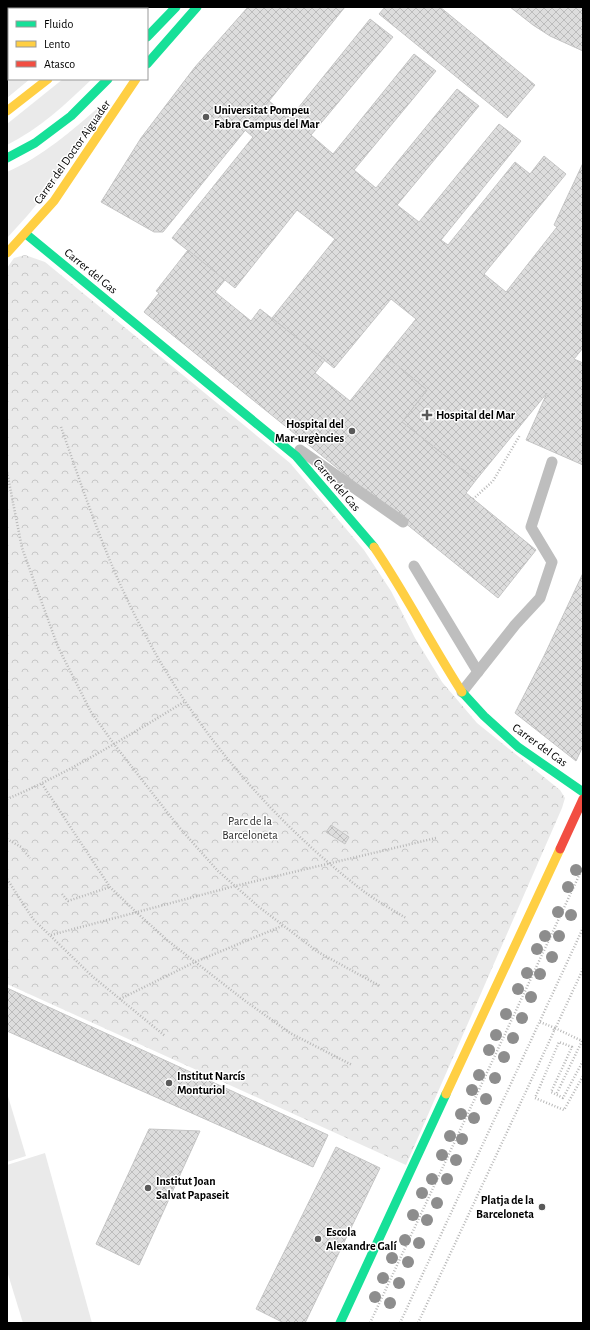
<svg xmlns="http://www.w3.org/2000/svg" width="590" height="1330" font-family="'Alegreya Sans',sans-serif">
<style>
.grass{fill:#eaeaea}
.forest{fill:url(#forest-crowns)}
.building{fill:url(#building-cross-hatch);stroke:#c5c5c5}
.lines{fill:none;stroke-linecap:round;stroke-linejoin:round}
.path{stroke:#b8b8b8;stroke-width:2.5;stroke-dasharray:1 2;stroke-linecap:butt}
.lane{stroke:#bebebe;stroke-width:11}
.fast{stroke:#16e098;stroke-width:9}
.slow{stroke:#ffcf43;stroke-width:9}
.jam{stroke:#f24e42;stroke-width:9}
.path-bridge{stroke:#b8b8b8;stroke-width:2.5;stroke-dasharray:1 2;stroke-linecap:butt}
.tree{fill:#8d8d8d}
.poi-dot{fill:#595959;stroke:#fff;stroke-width:1.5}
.labels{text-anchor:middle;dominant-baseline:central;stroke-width:3;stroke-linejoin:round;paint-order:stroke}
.poi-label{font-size:12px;font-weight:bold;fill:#000;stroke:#fff;text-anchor:start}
.street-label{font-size:12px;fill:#000;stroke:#fff}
.park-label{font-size:12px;fill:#303030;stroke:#fff}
</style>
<defs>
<pattern id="forest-crowns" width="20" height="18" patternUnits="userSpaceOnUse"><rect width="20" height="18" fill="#eaeaea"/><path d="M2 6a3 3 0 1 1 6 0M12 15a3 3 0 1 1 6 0" fill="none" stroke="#c7c7c7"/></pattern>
<pattern id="building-cross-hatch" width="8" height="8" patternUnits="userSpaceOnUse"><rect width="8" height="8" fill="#ddd"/><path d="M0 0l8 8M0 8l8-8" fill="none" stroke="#bcbcbc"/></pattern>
</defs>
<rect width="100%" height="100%" fill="#fff"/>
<!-- grass -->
<g class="grass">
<path d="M10 79H30L7 98V81Z"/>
<path d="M63 79H92C66 104 39 129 7 145V124Z"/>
<path d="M101 105 57 180 27 216 7 238V172C42 157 73 130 101 105Z"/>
<path d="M7 1093 26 1156 7 1162Z"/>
<path d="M45 1153 92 1323H23L7 1271V1165Z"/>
</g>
<!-- forest -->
<path class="forest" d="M25 255 45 262 290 463 364 550 391 591 415 638 442 682 477 723 560 790 565 798 562 808 406 1165 7 984V268L14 258Z"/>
<!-- building -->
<g class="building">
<path d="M248 7H345L163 232H154L101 202 141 138 195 67Z"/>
<path d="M385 7H440L535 85 507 118 379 14Z"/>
<path d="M510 7H583V51L550 36 533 25Z"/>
<path d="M370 19 393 37 311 135 333 154 414 54 436 71 354 170 376 188 457 89 479 106 397 205 419 222 499 124 521 141 441 240 448 245 515 162 530 174 544 156 566 174 484 274 506 292 557 227 554 225 583 163V348L574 359 583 363V465L526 440 547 393 476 480 402 422 427 390 386 356 416 319 391 299 334 368 272 318 335 239 297 210 235 288 172 238 253 137 245 130 269 101 290 118Z"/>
<path d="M188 250 225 280 215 292 251 321 260 309 325 360 315 373 350 401 386 356 427 390 402 422 476 480 466 493 536 550 498 598 144 312 159 293 156 291Z"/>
<path d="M583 573V746L576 761 515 713 544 656Z"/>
<path d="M331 825 349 837 345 844 326 832Z"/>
<path d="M7 988 328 1135 313 1167 7 1031Z"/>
<path d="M149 1129 200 1131 139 1265 96 1244Z"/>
<path d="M336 1147 380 1168 305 1323H284L256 1309Z"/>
</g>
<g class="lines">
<!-- path -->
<g class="path">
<path d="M61 427C86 498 110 572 147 638 198 734 275 823 362 890 375 900 391 909 406 918"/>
<path d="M7 472 22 548 58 647 91 712 114 744 178 826 218 871 259 907 318 952 380 986"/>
<path d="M473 499 493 481 520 435"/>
<path d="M42 784 110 887 136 912 167 940 244 1000 290 1033 352 1065"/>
<path d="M7 799C69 773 126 737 184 702"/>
<path d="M7 839 21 847 30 858"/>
<path d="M7 879 33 919 92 976 165 1036"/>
<path d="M62 894 68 901 110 887"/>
<path d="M51 935 235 886 436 838"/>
<path d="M120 999 195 962 282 926"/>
<path d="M540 1022 555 1028 553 1031"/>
<path d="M583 1061 563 1098 551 1092 572 1047 559 1042 535 1098 564 1110 583 1076"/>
<path d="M370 1323 583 867"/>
<path d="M400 1323 583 928"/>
<path d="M418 1323 583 969"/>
</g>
<!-- lane -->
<g class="lane">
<path d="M300 450 403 522"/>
<path d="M414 566 478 672"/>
<path d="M462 692 515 625 540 598 552 562 531 527 552 462"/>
</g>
<!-- fast -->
<g class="fast">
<path d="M20 9 23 7"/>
<path d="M132 9 135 7"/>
<path d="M147 37 176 7"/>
<path d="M147 64 197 7"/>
<path d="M7 158 35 143 71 116 108 79"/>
<path d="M26 234 296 456 374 547"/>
<path d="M462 692 484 716 518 747 583 792"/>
<path d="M340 1323 446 1094"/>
</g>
<!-- slow -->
<g class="slow">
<path d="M7 55 9 53"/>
<path d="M7 111 48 79"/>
<path d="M7 253 54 201 136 79"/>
<path d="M374 547C406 594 431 644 462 692"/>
<path d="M446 1094 560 849"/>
</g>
<!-- jam -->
<g class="jam">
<path d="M75 9 78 7"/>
<path d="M560 849 583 799"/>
</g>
<!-- path-bridge -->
<path class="path-bridge" d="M555 1028 582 1041 556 1095"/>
</g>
<!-- trees -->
<g class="tree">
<circle cx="576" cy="870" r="6"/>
<circle cx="568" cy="887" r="6"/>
<circle cx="558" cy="912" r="6"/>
<circle cx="571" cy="915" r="6"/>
<circle cx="545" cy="936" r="6"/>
<circle cx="559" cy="936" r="6"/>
<circle cx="537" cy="949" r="6"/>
<circle cx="552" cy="957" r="6"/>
<circle cx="527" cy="973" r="6"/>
<circle cx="540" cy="974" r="6"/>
<circle cx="518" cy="989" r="6"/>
<circle cx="531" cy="997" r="6"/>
<circle cx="506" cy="1014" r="6"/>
<circle cx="522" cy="1018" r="6"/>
<circle cx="496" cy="1035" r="6"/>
<circle cx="513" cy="1038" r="6"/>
<circle cx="489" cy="1050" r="6"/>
<circle cx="504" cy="1057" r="6"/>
<circle cx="479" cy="1075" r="6"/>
<circle cx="495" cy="1078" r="6"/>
<circle cx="472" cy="1090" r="6"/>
<circle cx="486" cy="1099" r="6"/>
<circle cx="461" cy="1114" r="6"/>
<circle cx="474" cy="1118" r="6"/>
<circle cx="450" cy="1136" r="6"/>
<circle cx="462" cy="1139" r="6"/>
<circle cx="442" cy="1155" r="6"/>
<circle cx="456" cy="1160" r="6"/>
<circle cx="432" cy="1179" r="6"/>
<circle cx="447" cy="1179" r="6"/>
<circle cx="422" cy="1193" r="6"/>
<circle cx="437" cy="1203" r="6"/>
<circle cx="413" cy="1215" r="6"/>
<circle cx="427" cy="1220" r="6"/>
<circle cx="405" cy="1240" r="6"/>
<circle cx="419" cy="1243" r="6"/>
<circle cx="392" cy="1258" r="6"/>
<circle cx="408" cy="1262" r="6"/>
<circle cx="383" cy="1278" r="6"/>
<circle cx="399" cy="1283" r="6"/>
<circle cx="375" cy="1297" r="6"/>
<circle cx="390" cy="1303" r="6"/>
</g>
<!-- markers -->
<g class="poi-dot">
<circle cx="206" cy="117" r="4"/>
<path d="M425 409h4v4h4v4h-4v4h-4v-4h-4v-4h4z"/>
<circle cx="352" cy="431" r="4"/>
<circle cx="169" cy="1083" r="4"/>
<circle cx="148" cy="1188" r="4"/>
<circle cx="542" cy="1207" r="4"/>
<circle cx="318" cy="1239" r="4"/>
</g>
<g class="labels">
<!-- poi labels -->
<g class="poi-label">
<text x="214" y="110">Universitat Pompeu<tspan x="214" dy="14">Fabra Campus del Mar</tspan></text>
<text x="436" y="415">Hospital del Mar</text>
<text x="344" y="424" text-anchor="end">Hospital del<tspan x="344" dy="14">Mar-urgències</tspan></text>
<text x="177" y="1076">Institut Narcís<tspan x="177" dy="14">Monturiol</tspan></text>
<text x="156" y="1181">Institut Joan<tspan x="156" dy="14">Salvat Papaseit</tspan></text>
<text x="534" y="1200" text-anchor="end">Platja de la<tspan x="534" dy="14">Barceloneta</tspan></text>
<text x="326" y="1232">Escola<tspan x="326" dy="14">Alexandre Galí</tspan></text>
</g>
<!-- street labels -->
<g class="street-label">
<text transform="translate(72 152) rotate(-55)">Carrer del Doctor Aiguader</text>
<text transform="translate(91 271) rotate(39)">Carrer del Gas</text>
<text transform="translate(337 485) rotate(49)">Carrer del Gas</text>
<text transform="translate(540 745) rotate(36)">Carrer del Gas</text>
</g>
<!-- park labels -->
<g class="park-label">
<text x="250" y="821">Parc de la<tspan x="250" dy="14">Barceloneta</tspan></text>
</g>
</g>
<!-- border -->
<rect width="590" height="1330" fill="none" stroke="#000000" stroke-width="16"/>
<!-- legend -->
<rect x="8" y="8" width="140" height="72" fill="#ffffff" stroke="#999999"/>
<rect x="16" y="21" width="20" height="6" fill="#16e098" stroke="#999999"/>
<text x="44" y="28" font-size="12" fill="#000000">Fluido</text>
<rect x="16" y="41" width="20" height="6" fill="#ffcf43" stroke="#999999"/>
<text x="44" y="48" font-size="12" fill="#000000">Lento</text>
<rect x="16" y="61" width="20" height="6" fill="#f24e42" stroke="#999999"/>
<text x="44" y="68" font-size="12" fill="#000000">Atasco</text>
</svg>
